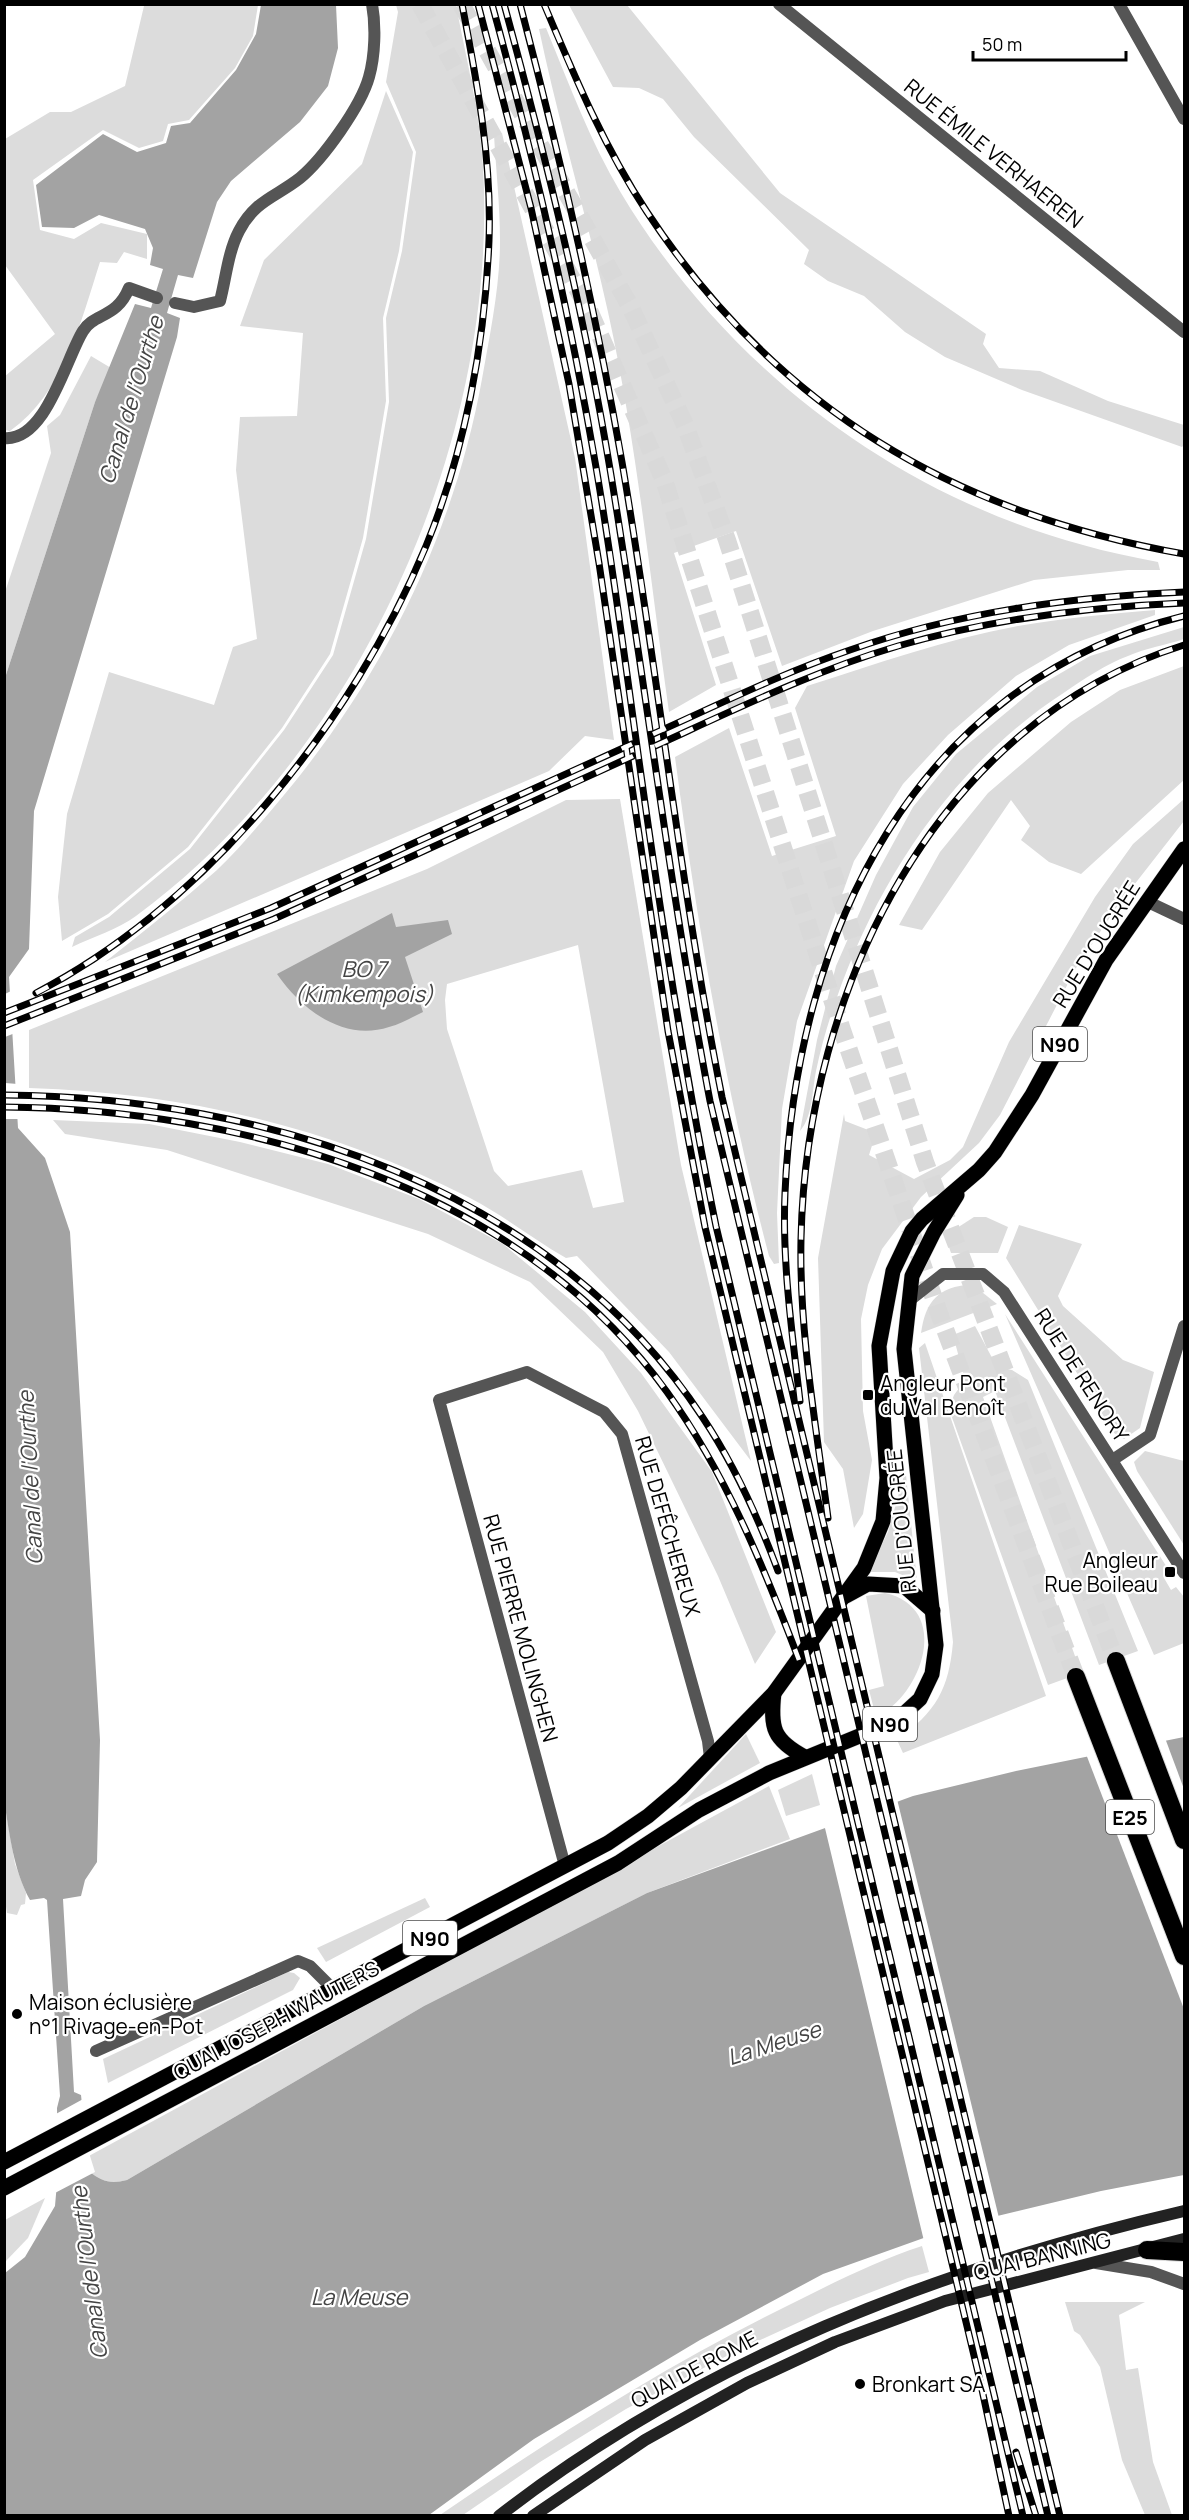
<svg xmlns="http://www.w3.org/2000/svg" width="1189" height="2520" font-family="Manrope,sans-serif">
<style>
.green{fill:#dcdcdc;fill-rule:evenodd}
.water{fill:#a3a3a3}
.pier{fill:#fff}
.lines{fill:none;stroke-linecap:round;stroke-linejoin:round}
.motorway-tunnel{stroke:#d9d9d9;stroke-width:18;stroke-dasharray:18 9;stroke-linecap:butt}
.primary-casing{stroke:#dbdbdb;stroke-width:16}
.motorway-casing{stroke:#dbdbdb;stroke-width:20}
.minor{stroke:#555;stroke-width:12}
.secondary{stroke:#222;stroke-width:12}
.primary{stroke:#000;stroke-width:15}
.motorway{stroke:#000;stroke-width:18}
.rail-casing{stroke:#000;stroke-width:7}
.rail{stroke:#fff;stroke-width:4.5;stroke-dasharray:14;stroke-linecap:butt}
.poi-dot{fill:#000;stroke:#fff;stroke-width:2}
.labels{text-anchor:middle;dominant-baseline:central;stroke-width:4.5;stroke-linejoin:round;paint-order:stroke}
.shield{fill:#fff;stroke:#4c4c4c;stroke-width:1.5}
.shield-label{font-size:20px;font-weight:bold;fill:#000}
.street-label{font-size:21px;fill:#000;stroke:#fff}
.poi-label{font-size:21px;fill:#000;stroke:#fff;text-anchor:start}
.water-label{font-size:22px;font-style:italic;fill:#444;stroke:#fff}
</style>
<rect width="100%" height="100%" fill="#fff"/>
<!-- green -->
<g class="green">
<path d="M142 5H258L253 36 235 68 189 120 168 124 163 141 139 148 103 130 33 180 40 230 74 239 101 223 147 234V259L124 252 117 263 100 262C81 321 64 393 10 431L5 430 4 377 55 334 5 265V139L50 112H71L125 86 144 6Z"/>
<path d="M396 5H456C466 58 480 112 483 167 499 442 359 752 136 916 118 929 93 937 72 947L75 937 109 917 190 849 284 730 333 655 366 539 389 402 386 318 402 251 416 152 386 82 398 12Z"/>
<path d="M569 5H627L780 193 986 334 983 344 999 368 1040 371 1108 401 1184 425V445L1182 447 1022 390 945 357 905 332 864 296 828 281 804 264 809 250 694 137 663 99 639 88 613 87Z"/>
<path d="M546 28C569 84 590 141 621 193 723 363 890 493 1083 545 1107 552 1133 557 1158 562L1160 570H1128L1034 580 873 631 782 666 736 531 674 553 716 685 669 712C650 579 637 444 608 312 587 217 559 124 539 29Z"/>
<path d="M386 91 413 152 399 251 383 318 386 401 363 538 330 654 282 728 188 847 108 914 62 941 58 897 67 814 109 672 214 705 233 647 257 639 236 470 240 417 297 416 303 333 240 326 264 260 362 164Z"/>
<path d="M502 133 575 458 614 740 585 736 549 771 105 962C143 932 181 902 217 870 241 847 263 820 284 795 384 675 454 533 482 379 490 334 500 286 500 241 500 205 496 170 494 135Z"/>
<path d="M91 356 111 368 95 402 5 678V592L51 453 47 426 60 415Z"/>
<path d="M1155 610V615L1069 645 1016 676 948 735 903 784 854 861 797 1021 782 1109 777 1213 779 1263 774 1264 769 1256C726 1093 697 924 675 757L729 728 772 856 836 836 795 708 807 686C876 664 946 639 1018 626 1064 618 1109 614 1155 610Z"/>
<path d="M1184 627V639C1166 645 1146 648 1128 656 1106 664 1084 679 1065 692 955 763 878 878 836 1000 828 1023 821 1047 816 1071 812 1090 813 1116 800 1131L817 1040 836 966 876 875 913 807 956 754 1037 687 1090 656Z"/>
<path d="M1184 666V780L1081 874 1049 862 1021 840 1030 826 1011 800 922 930 899 925 940 852 988 793 1071 722 1120 690Z"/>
<path d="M620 799 681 1165 751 1461 669 1352 577 1256 566 1258C533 1239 503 1215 470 1198 330 1127 186 1093 29 1088V1030L427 869 566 800ZM578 945 624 1202 593 1208 582 1170 508 1186 494 1171 447 1029 445 1000 447 984Z"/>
<path d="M1184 799V821L1116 908 1076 968 1000 1115 979 1143 921 1197 882 1249 868 1285 861 1319 863 1411 872 1460 863 1514 854 1528 843 1469 824 1442 818 1258 844 1114 845 1121 876 1133 869 1155 914 1179 950 1160 963 1147 1009 1042 1095 897 1133 844Z"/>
<path d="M53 1120 149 1124 240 1142 328 1164 419 1199 503 1244 585 1312 641 1373 712 1472 776 1632 755 1664 718 1576 638 1411 603 1352 530 1282 428 1234 167 1150 65 1134Z"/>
<path d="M974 1217H986L1008 1227 998 1253H951L949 1247 957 1228Z"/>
<path d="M1019 1225 1082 1244 1058 1296 1063 1306 1123 1360 1154 1372 1140 1428 1124 1439 1114 1433 1006 1258Z"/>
<path d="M965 1285 978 1289 997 1304 921 1333C925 1305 935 1289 965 1285Z"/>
<path d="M1005 1314 1170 1572 1164 1578 1171 1590 1176 1587 1184 1597V1643L1154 1655Z"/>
<path d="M975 1326 997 1367 1012 1370 1028 1380 1138 1651 1099 1665 995 1391 983 1397 1081 1673 1048 1685 949 1409 954 1395 965 1380 953 1335Z"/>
<path d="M925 1343 1046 1696 903 1753 897 1740C936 1712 949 1689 953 1642L919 1348Z"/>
<path d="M1145 1451 1184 1461V1545L1137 1471 1134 1462Z"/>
<path d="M905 1472 906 1475 917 1581 895 1572H868L888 1532Z"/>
<path d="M885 1593C952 1608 923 1695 876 1717L869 1690 884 1686 866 1596Z"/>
<path d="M746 1734 760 1763 678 1808Z"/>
<path d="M812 1774 820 1805 786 1816 778 1790Z"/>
<path d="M769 1786 790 1839 647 1893 424 2006 127 2180C111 2184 102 2182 89 2171L87 2157Z"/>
<path d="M4 1801 15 1864 26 1893 25 1904 21 1905 17 1915 7 1913 5 1900Z"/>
<path d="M425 1898 430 1907 326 1962 317 1948Z"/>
<path d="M288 1972 294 1973 300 1978 293 1990 108 2083 103 2059Z"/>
<path d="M45 2198 28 2238 5 2262V2220Z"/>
<path d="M922 2246 929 2272 908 2278 830 2308 734 2352 626 2409 540 2462 463 2515H440C552 2438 666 2365 789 2305 833 2283 876 2261 922 2246Z"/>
<path d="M1065 2302H1145L1119 2315 1126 2370 1138 2368 1153 2462 1172 2515H1145L1122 2460 1100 2367 1080 2335 1074 2331Z"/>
</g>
<!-- water -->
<g class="water">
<path d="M261 5H336L338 48 328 86 300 122 231 181 217 202 193 278 178 275 167 313 180 318 177 337 34 811 29 949 9 977 18 1128 45 1158 70 1232 100 1740 97 1862 85 1880 81 1896 63 1899 74 2092 81 2095 89 2171C102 2182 111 2184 127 2180L424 2006 647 1893 913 1796 1016 1771 1184 1737V2175L1101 2191 960 2225 823 2274 700 2340 534 2439 429 2515 5 2516V2273L25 2257 55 2206 58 2171 57 2108 60 2096 47 1900 44 1898 30 1900C13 1869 10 1835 4 1801L5 678 95 402 135 304 151 308 163 269 150 265 153 248 145 229 99 215 74 228 42 227 36 185 103 134 137 152 166 143 171 126 190 123 236 70 256 34Z"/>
<path d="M392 913 396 927 448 920 452 934 405 957 423 1012C412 1017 401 1024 389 1027 343 1042 301 1009 277 974Z"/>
</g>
<!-- pier -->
<g class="pier">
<path d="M13 990 15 1033 5 1037V994Z"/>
<path d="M5 1083 18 1084 21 1119H5Z"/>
<path d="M1165 1738 1184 1789V2009L1086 1754Z"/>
<path d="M897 1799 999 2218 961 2228 924 2241 824 1824Z"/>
<path d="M85 2098 90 2156 95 2172 53 2194 54 2115Z"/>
</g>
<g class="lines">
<!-- motorway-tunnel -->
<g class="motorway-tunnel">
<path d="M420 4 588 308 664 480 842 1030 940 1316 1076 1677"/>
<path d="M461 4 631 308 685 425 727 540 925 1162 1116 1661"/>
</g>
<!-- primary casing -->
<g class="primary-casing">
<g id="primary">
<path d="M846 1596 868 1584 904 1586 933 1611"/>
<path d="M774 1693C770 1728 773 1740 805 1757"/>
<path d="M4 2162 608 1843 648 1816 681 1788 774 1693 864 1568 883 1521 887 1478 879 1346 893 1271 912 1231 922 1219 979 1170 995 1152 1032 1095 1106 960 1184 849"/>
<path d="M4 2188 618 1863 699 1810 769 1773 896 1721 920 1699 932 1674 936 1645 904 1349 912 1276 934 1232 957 1195"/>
</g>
</g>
<!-- motorway casing -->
<g class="motorway-casing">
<g id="motorway">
<path d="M1116 1661 1184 1840"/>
<path d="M1076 1677 1184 1956"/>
<path d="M1147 2250 1184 2252"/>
</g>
</g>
<!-- minor -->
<g class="minor">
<path d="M779 4 1184 332"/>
<path d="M1119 4 1184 119"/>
<path d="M175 303 194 307 220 301C226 278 228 252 239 231 255 200 276 197 300 178 323 159 361 106 369 77 375 56 376 26 372 4"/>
<path d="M4 438C46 442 66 358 83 331 94 313 117 318 129 288L157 298"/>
<path d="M1146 901 1184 919"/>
<path d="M910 1300 943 1274H983L1004 1292 1184 1573"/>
<path d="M1114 1459 1150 1435 1184 1326"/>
<path d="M565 1866 439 1400 527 1372 604 1412 622 1434 708 1741 710 1758"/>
<path d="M96 2051 298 1961 310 1966 333 1989"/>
<path d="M1096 2263 1151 2272 1184 2284"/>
</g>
<!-- secondary -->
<g class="secondary">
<path d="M499 2516C700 2360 939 2268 1184 2211"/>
<path d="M533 2516 645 2440 747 2383 835 2342 945 2301 1184 2239"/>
</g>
<!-- primary -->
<use href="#primary" class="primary"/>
<!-- motorway -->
<use href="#motorway" class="motorway"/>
<!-- rail casing -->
<g class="rail-casing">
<g id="rail">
<path d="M478 4 531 208 569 384 599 563 668 1031 705 1227 981 2385 1009 2516"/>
<path d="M492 4C534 157 569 311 596 467 614 572 627 677 642 782 663 931 686 1079 716 1226L1023 2516"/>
<path d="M504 4C546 158 584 312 610 469 645 680 670 891 710 1101L1048 2516"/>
<path d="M520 4C560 156 595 308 622 462 658 673 680 886 722 1097L1060 2516"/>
<path d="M544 4C574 75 604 147 647 212 777 409 954 513 1184 554"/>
<path d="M653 734C718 705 782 673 850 650 958 612 1070 597 1184 592"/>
<path d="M655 746C734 710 814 671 898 646 991 619 1087 607 1184 603"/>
<path d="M36 993C207 904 353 722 426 546 465 451 485 343 489 240 492 160 477 82 462 4"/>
<path d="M4 1013 271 908 632 744"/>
<path d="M4 1026 274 919 633 756"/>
<path d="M4 1095C267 1097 552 1188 703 1418 735 1466 758 1517 778 1571"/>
<path d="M4 1107C246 1109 519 1187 667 1392 726 1474 763 1565 799 1660"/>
<path d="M800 1401C792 1332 782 1262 785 1193 796 933 914 683 1184 616"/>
<path d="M828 1518C816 1425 799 1332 801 1239 806 991 935 723 1184 645"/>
<path d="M1016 2452 1036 2516"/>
</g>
</g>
<!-- rail -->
<use href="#rail" class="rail"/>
</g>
<!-- markers -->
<g class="poi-dot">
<rect x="862" y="1389" width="12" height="12" rx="3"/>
<rect x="1164" y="1566" width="12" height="12" rx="3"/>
<circle cx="17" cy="2014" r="6"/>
<circle cx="860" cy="2384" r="6"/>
</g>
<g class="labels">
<!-- shield labels -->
<g class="shield">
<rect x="1033" y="1027" width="54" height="34" rx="4.5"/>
<rect x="863" y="1707" width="54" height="34" rx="4.5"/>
<rect x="1106" y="1800" width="48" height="34" rx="4.5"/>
<rect x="403" y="1921" width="54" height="34" rx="4.5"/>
</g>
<g class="shield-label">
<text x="1060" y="1044">N90</text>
<text x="890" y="1724">N90</text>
<text x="1130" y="1817">E25</text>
<text x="430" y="1938">N90</text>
</g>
<!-- street labels -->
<g class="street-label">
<text transform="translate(994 153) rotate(39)">RUE ÉMILE VERHAEREN</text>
<text transform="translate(1096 944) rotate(-58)">RUE D'OUGRÉE</text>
<text transform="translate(1082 1375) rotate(57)">RUE DE RENORY</text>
<text transform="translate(901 1521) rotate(-96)">RUE D'OUGRÉE</text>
<text transform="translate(668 1526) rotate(74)">RUE DEFÊCHEREUX</text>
<text transform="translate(521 1628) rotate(75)">RUE PIERRE MOLINGHEN</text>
<text transform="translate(276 2020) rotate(-28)">QUAI JOSEPH WAUTERS</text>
<text transform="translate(1042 2256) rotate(-14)">QUAI BANNING</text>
<text transform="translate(694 2369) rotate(-28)">QUAI DE ROME</text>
</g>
<!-- poi labels -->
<g class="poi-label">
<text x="880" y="1383">Angleur Pont<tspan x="880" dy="24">du Val Benoît</tspan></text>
<text x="1158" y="1560" text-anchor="end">Angleur<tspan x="1158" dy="24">Rue Boileau</tspan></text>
<text x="29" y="2002">Maison éclusière<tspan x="29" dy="24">n°1 Rivage-en-Pot</tspan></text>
<text x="872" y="2384">Bronkart SA</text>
</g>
<!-- water labels -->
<g class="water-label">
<text transform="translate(131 400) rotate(-73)">Canal de l'Ourthe</text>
<text x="364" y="969">BO 7<tspan x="364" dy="25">(Kimkempois)</tspan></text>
<text transform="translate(30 1478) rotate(-93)">Canal de l'Ourthe</text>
<text transform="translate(774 2043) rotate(-18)">La Meuse</text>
<text transform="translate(89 2273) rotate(-97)">Canal de l'Ourthe</text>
<text x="359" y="2297">La Meuse</text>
</g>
</g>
<!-- border -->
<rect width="1189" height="2520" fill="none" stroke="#000000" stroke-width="12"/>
<!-- scale -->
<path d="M973 51v9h153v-9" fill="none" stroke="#000000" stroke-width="3"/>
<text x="982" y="51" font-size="18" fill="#000000" stroke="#ffffff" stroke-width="4.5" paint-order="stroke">50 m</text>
</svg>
